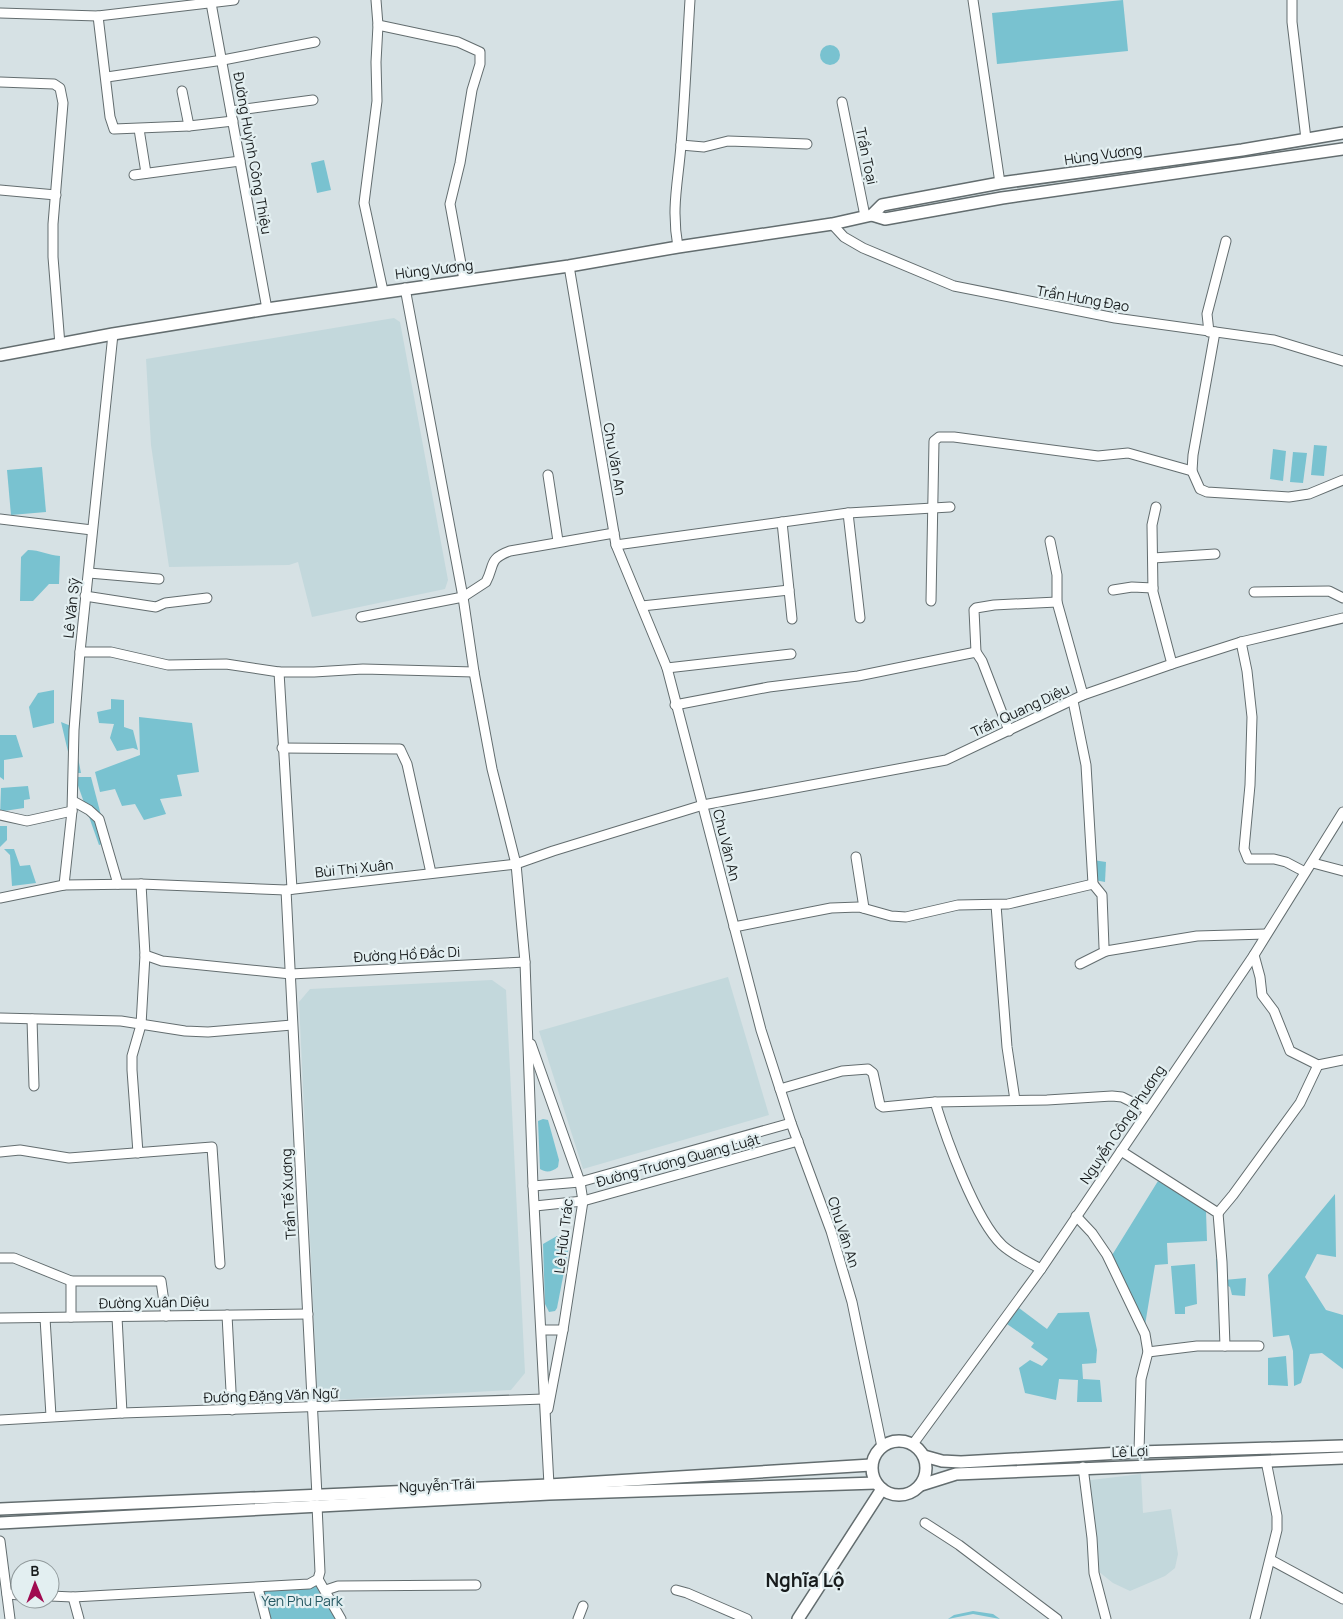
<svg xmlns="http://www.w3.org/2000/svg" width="1343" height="1619" font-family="Manrope,sans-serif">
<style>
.built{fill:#c3d8dc}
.green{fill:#79c2d0}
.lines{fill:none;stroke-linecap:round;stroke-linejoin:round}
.minor-casing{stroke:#636d6f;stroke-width:11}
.major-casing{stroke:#636d6f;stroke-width:14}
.minor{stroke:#fff;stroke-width:9}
.major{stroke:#fff;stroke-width:11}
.labels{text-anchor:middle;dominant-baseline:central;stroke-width:4.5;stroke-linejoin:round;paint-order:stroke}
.street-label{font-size:14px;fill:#171b1c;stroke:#e3eff1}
.park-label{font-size:14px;fill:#265862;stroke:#e3eff1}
.district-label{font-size:19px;font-weight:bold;fill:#171b1c;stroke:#e3eff1}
</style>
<rect width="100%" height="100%" fill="#d6e1e4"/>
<!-- built -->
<g class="built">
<path d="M394 318 400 322 414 397 448 580 445 589 312 617 298 562 289 565 169 567 151 445 146 359Z"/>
<path d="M728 977 769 1115 583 1169 539 1031Z"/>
<path d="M492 980 506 990 525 1373 511 1390 332 1400 317 1388 299 1002 310 989Z"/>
<path d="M1141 1474 1143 1513 1171 1509 1178 1554 1175 1568 1165 1576 1130 1591 1113 1583 1088 1563 1083 1481Z"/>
</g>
<!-- green -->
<g class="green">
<path d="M1123 0 1128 51 997 64 992 13Z"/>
<circle cx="830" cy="55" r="10"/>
<path d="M324 160 331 190 317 193 311 163Z"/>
<path d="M1314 445 1327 446 1324 476 1311 475Z"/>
<path d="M1273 449 1286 451 1283 481 1270 479Z"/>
<path d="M1293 452 1307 453 1303 483 1290 482Z"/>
<path d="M42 467 46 512 11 515 7 470Z"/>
<path d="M28 550C40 550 48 555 60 556L59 584H49L33 601H20L21 557Z"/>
<path d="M54 690V723L33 728 29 707 38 693Z"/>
<path d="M111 699 124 700V727L133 730 138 750 133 748 117 751 110 738 114 724 99 723 97 712 111 709Z"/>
<path d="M139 717 192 723 199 772 177 775 182 796 160 799 166 814 144 820 135 804 122 806 115 789 100 792 95 772 140 755Z"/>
<path d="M61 722 76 728 78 741 75 742 81 773H73Z"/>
<path d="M0 735H16L23 757 4 760V780L0 777Z"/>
<path d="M75 777H91L108 842 99 845Z"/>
<path d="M28 786 30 799 24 800V808L4 811V819L0 818 1 788Z"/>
<path d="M0 826H7V840L0 847Z"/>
<path d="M4 849H14L20 866 30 865 36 883 12 886 10 855Z"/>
<path d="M1093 860 1106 862 1105 882 1089 879Z"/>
<path d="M543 1119 548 1120 559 1160 558 1167C552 1172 546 1173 540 1169L538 1121Z"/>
<path d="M1158 1181 1206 1211 1207 1241 1167 1243 1168 1264 1155 1265 1144 1331 1109 1260Z"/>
<path d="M1335 1194 1336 1257 1317 1254 1305 1277 1326 1310 1343 1315V1369L1322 1353 1310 1354 1301 1383 1294 1386 1293 1351 1289 1335 1273 1337 1268 1275Z"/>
<path d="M557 1236 566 1238 569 1246 557 1308 555 1311 549 1312 545 1304 543 1244Z"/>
<path d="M1216 1259 1222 1260 1224 1280 1246 1278 1245 1296 1232 1295 1230 1287 1228 1286 1225 1321 1220 1322Z"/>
<path d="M1195 1264 1197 1304 1185 1307V1314H1175L1171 1266Z"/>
<path d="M1019 1308 1047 1329 1058 1313 1089 1312 1097 1350 1096 1363 1082 1364 1083 1379 1100 1380 1102 1402H1077L1078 1380 1059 1379 1056 1400 1025 1393 1019 1368 1030 1360 1042 1366 1048 1359 1031 1347 1034 1343 1007 1324Z"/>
<path d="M1286 1356 1288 1386 1268 1385V1358Z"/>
<path d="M318 1579 337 1619H264L255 1599 258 1588Z"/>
<path d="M973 1611 993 1614 1000 1619 973 1614 948 1619 954 1615Z"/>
</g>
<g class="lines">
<!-- minor casing -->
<g class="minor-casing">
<g id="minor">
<path d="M376 0 378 25 376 62 377 101 364 203 383 291"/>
<path d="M973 0 1000 183"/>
<path d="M1292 0V22L1306 139"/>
<path d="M211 3 267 309"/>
<path d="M0 13 98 16 234 0"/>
<path d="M98 16 110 117 114 129 189 126 233 121"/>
<path d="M378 25 458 42 480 52V64L472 90 460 163 450 204 464 280"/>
<path d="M107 77 223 60 315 42"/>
<path d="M0 82 54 84 60 88 63 103 53 224V257L60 345"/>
<path d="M182 91 189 126"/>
<path d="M842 102 865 216"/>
<path d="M231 111 313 100"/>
<path d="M139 129 146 173"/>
<path d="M681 145 704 147 728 141 807 144"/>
<path d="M134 175 240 161"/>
<path d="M0 190 56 195"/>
<path d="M832 224 844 237 863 248 954 286 1115 318 1274 340 1343 361"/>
<path d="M678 247C671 208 678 183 681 145 685 97 687 48 690 0"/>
<path d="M569 266 616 545 667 668 761 1030 791 1123 831 1231 852 1302 882 1447"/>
<path d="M405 288 463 597 474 672 492 769 516 864 525 962 533 1186 549 1485"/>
<path d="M1209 332 1207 314 1226 241"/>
<path d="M1215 332 1193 455 1192 471 1200 489 1207 492 1289 497 1309 494 1343 480"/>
<path d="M548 475 558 541"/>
<path d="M1156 507 1152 525 1153 592 1172 664"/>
<path d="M848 513 860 618"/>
<path d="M0 519 92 530"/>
<path d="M782 522 792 619"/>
<path d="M1050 541 1057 575V602L1083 695"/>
<path d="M616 545 848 513 950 507"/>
<path d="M1153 558 1215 554"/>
<path d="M89 573 159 579"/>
<path d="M1113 590 1132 587 1153 588"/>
<path d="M1254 592 1329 591 1343 598"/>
<path d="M85 596 156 607 165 603 207 598"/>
<path d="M931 601 934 441 939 437H954L1098 456 1128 453 1192 471"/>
<path d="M642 606 789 590"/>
<path d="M361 617 463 597 486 582C495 565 488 559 510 551L614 533"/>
<path d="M1241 642 1247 671 1252 717 1250 785 1244 849 1248 859H1274L1286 862 1305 872"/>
<path d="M80 652H111L168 665 226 664 279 672H314L363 669 474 672"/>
<path d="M976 652 974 610 976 608 994 605 1057 602"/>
<path d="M667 668 791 654"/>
<path d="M279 672 292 889"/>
<path d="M1073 701 1086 765 1093 884"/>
<path d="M675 705 769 687 858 676 976 652 982 661 1009 731"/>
<path d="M282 748 400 749 407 764 431 873"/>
<path d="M73 801 89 810 99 819 118 884"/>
<path d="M0 815 27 821 72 811"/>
<path d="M856 857 864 908"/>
<path d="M1313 863 1343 871"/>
<path d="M64 885 72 811 74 730 80 652 113 334"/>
<path d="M286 890 317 1496"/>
<path d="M0 898 64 885 141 884 286 890 516 864 553 851 703 805 946 760 1083 695 1172 664 1241 642 1343 618"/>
<path d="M996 905 1007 1047 1015 1100"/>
<path d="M734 927 831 908 859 907 891 916 906 917 958 905 1008 904 1093 884 1102 895 1104 947 1106 951 1197 936 1266 934"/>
<path d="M145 955 162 961 291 974 525 962"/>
<path d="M1254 955 1260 977 1262 995 1274 1011 1290 1051 1318 1065 1343 1060"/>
<path d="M1080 964 1106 951"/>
<path d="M0 1018 121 1021 185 1031 208 1032 292 1025"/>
<path d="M32 1019 34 1086"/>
<path d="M531 1044 580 1182 583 1201 563 1330 548 1409"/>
<path d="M780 1089 842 1071 868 1069 873 1073 880 1105 883 1107 935 1102 1047 1100 1112 1096 1122 1097 1148 1110"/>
<path d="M935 1102C946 1138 975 1219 1002 1245 1013 1255 1028 1262 1041 1269"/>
<path d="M1121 1151 1218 1213 1222 1262 1225 1346"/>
<path d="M0 1152 20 1150 69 1158 212 1147 220 1264"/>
<path d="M138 1153 132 1070V1056L141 1025 145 955 141 884"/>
<path d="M533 1186 580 1182 791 1123"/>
<path d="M535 1206 583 1201 798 1141"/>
<path d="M1218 1213 1233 1195 1300 1103 1318 1065"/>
<path d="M1076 1216 1092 1233 1107 1255 1145 1334 1148 1352 1141 1379 1139 1452"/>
<path d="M0 1258H14L71 1281H161L166 1316"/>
<path d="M71 1281V1317"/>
<path d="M227 1315 232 1410"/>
<path d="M117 1317 122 1413"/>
<path d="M0 1318 308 1314"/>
<path d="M45 1318 51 1416"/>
<path d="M542 1330H563"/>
<path d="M1148 1352 1197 1346H1259"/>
<path d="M0 1420 122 1413 544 1399"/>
<path d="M913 1444 1041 1269 1254 955 1343 812"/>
<path d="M1083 1467 1092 1538 1094 1573 1106 1619"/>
<path d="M925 1523 959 1545 1057 1619"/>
<path d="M0 1541 10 1619"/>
<path d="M1271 1560 1343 1599"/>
<path d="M318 1579 341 1619"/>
<path d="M258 1588 266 1619"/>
<path d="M326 1590 338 1586 476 1585"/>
<path d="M676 1590 687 1593 747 1619"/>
<path d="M7 1594 20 1595"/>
<path d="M50 1596 73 1597 309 1584 318 1579 320 1572 317 1505"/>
<path d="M73 1597 79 1619"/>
<path d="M578 1619 583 1606"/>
<path d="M1255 1619 1277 1530V1516L1266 1461"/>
</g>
</g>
<!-- major casing -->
<g class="major-casing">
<g id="major">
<path d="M872 215 885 219 1002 198 1343 149"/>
<path d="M0 355 113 334 267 309 569 266 678 247 832 224 872 215 882 205 1000 183 1242 150 1343 133"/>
<circle cx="899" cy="1468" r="27"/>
<path d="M924 1456 942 1461 961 1462 1139 1452 1343 1446"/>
<path d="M921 1485 956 1474 1343 1458"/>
<path d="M0 1509 549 1485 871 1465"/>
<path d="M0 1523 549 1494 876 1483"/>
<path d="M798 1619 882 1489"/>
</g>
</g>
<!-- minor -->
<use href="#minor" class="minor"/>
<!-- major -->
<use href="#major" class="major"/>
</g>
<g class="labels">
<!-- street labels -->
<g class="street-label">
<text transform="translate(253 153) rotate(80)">Đường Huỳnh Công Thiệu</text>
<text transform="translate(1103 154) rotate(-8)">Hùng Vương</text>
<text transform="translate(867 156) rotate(78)">Trần Toại</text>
<text transform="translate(434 269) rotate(-7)">Hùng Vương</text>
<text transform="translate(1083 298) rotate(10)">Trần Hưng Đạo</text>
<text transform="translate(615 459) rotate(80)">Chu Văn An</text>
<text transform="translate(71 608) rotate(-84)">Lê Văn Sỹ</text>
<text transform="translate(1020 710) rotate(-25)">Trần Quang Diệu</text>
<text transform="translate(727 845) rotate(76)">Chu Văn An</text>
<text transform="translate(354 868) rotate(-6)">Bùi Thị Xuân</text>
<text transform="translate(407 954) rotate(-3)">Đường Hồ Đắc Di</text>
<text transform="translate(1122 1124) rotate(-56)">Nguyễn Công Phương</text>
<text transform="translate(678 1160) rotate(-15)">Đường Trương Quang Luật</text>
<text transform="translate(288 1194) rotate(-93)">Trần Tế Xương</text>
<text transform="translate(844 1232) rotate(72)">Chu Văn An</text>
<text transform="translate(563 1236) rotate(-83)">Lê Hữu Trác</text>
<text transform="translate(154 1302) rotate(-1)">Đường Xuân Diệu</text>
<text transform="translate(271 1395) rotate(-2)">Đường Đặng Văn Ngữ</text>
<text transform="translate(1130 1451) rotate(-2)">Lê Lợi</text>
<text transform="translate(437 1485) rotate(-3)">Nguyễn Trãi</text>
</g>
<!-- park labels -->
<g class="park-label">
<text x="302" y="1600">Yen Phu Park</text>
</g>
<!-- district labels -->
<g class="district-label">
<text x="805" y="1580">Nghĩa Lộ</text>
</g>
</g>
<!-- north arrow -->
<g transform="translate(35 1584) rotate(359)"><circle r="24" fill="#e3eff1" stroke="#919a9c"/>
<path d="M0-4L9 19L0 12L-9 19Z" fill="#a00a50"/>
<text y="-8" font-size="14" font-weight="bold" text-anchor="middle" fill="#171b1c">B</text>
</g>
</svg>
